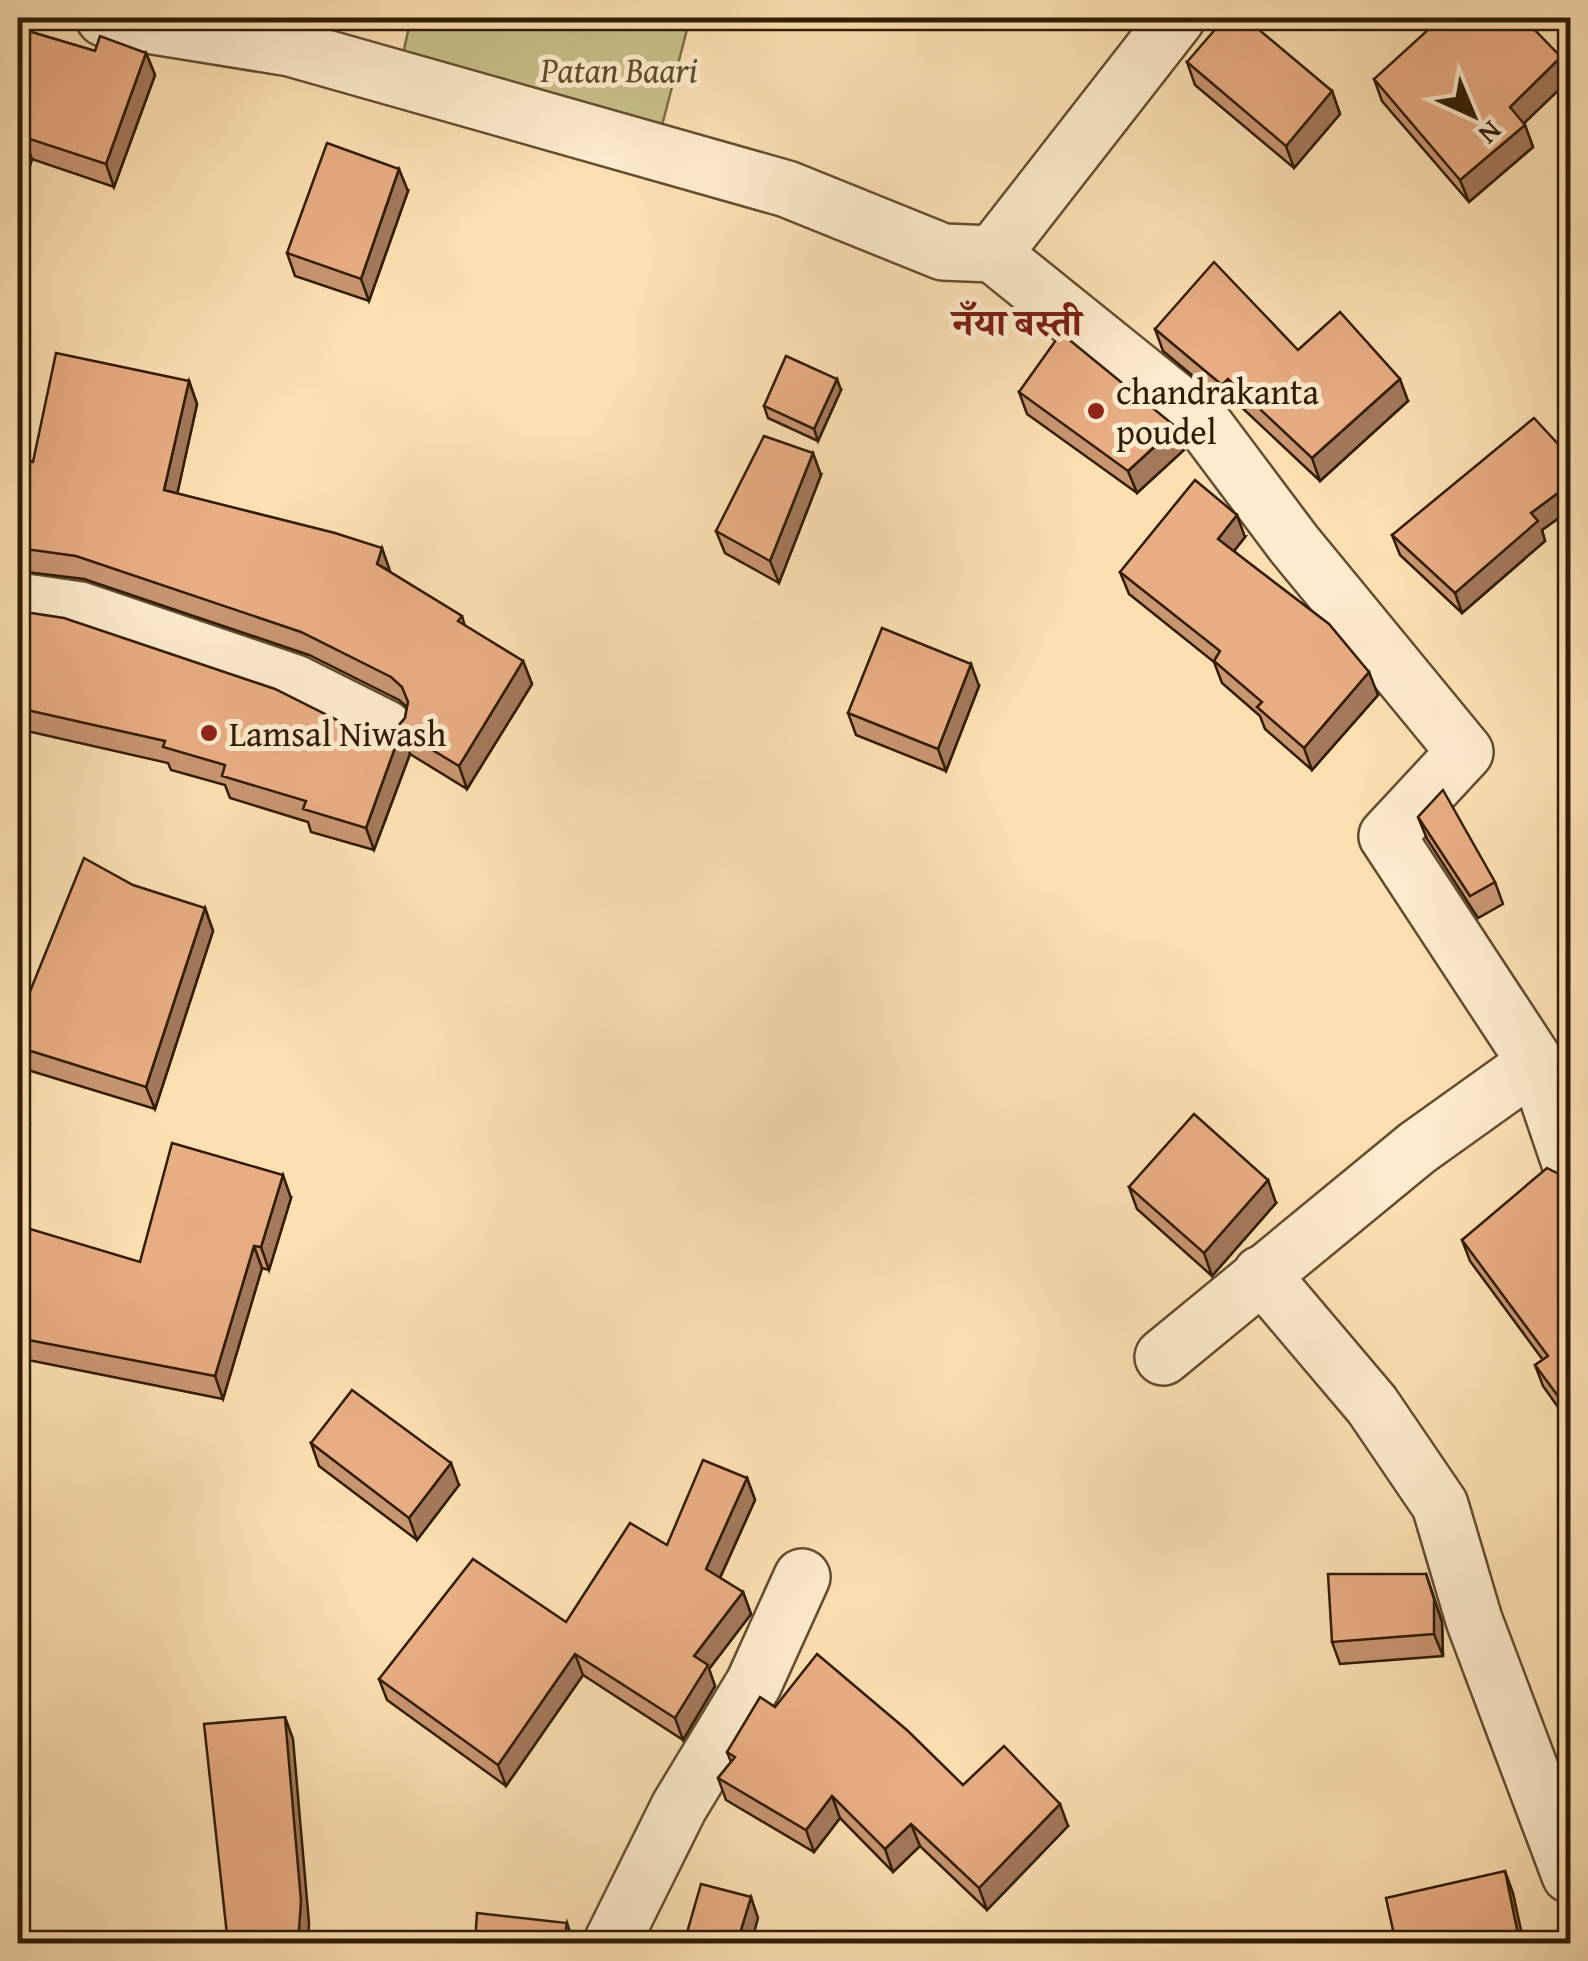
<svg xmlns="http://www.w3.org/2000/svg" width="1588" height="1961" font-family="'Gentium Book Plus','Noto Serif Devanagari',serif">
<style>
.green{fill:#c6c087;stroke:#7b6e46;stroke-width:2.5}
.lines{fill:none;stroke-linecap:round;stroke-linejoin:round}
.minor-casing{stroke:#634d30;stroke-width:60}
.minor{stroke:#fdebcd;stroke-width:55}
.wall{fill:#c89571;stroke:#301c05;stroke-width:2.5}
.shaded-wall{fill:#a3795c;stroke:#301c05;stroke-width:2.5}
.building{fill:#e9ad83;stroke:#301c05;stroke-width:2.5}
.poi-dot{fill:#8f2418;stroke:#fdebcd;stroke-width:4}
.labels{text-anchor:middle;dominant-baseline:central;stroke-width:10;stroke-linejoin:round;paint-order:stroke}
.park-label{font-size:35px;font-style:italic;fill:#5d4d2c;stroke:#fdebcd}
.poi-label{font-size:35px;fill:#301c05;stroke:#fdebcd;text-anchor:start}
.neighbourhood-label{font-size:38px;font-weight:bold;fill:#7a1f14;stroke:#fdebcd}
</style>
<rect width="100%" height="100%" fill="#fce0b2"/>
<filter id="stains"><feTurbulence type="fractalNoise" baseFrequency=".002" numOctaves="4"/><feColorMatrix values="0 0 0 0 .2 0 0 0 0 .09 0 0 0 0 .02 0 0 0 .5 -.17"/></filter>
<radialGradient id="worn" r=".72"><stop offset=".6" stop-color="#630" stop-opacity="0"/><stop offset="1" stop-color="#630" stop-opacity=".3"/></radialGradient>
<!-- green -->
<path class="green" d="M411 18H690L659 137 403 54Z"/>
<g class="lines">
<!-- minor casing -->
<g class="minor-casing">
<g id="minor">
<path d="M104 18 290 48 787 189 943 252 993 254 1177 18"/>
<path d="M993 254 1204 424 1294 544 1465 752 1387 836 1536 1063 1570 1163"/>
<path d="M18 601 80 610 295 683 385 728"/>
<path d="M1261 1274 1372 1405 1440 1505 1474 1620 1570 1875"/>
<path d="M1163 1357 1417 1148 1536 1063"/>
<path d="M611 1944 679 1807 754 1683 802 1577"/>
</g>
</g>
<!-- minor -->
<use href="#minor" class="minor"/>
</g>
<!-- wall -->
<g class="wall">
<path d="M788 18H807L805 23Z"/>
<path d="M18 28 95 51 146 53 155 75 114 187 32 159 28 172 18 169Z"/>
<path d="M1187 62 1332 91 1340 114 1294 168 1195 85Z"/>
<path d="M1374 79H1570L1524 123 1533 147 1469 202 1382 101Z"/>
<path d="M408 191 369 301 295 276 287 253Z"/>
<path d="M1155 329 1298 350 1408 401 1320 481 1236 402 1230 407 1163 351Z"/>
<path d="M189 381 197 404 177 494 390 572 462 616 465 626 523 661 532 684 467 789 410 754 374 850 311 832 308 822 230 798 225 785 171 770 168 763 18 729V611L363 733 378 736 393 732 405 718 407 707 399 700 309 655 84 579 18 571V458L33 462Z"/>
<path d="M841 390 818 441 768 418 764 406Z"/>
<path d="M1019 392 1176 427 1184 450 1137 493 1027 414Z"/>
<path d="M1570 457V510L1542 530 1545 541 1462 613 1400 555 1392 535Z"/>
<path d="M821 475 779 583 725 553 716 531Z"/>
<path d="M1245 537 1234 551 1378 695 1312 770 1265 729 1260 716 1222 683 1214 662 1129 594 1120 572Z"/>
<path d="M979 686 946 771 856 735 848 713Z"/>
<path d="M1418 817 1495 882 1503 904 1478 918 1427 839Z"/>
<path d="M205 908 213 931 155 1109 18 1067V1021Z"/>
<path d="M1570 1172V1424L1543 1386 1535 1365 1543 1360 1470 1261 1462 1240 1557 1173Z"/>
<path d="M1129 1187 1276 1203 1212 1276 1137 1209Z"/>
<path d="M291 1198 269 1270 262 1268 223 1399 18 1358V1264L140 1262Z"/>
<path d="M311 1443 459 1485 417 1540 319 1466Z"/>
<path d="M747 1478 755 1500 720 1578 743 1592 751 1614 709 1669 715 1686 683 1740 583 1675 506 1786 387 1700 379 1679 566 1622 667 1545Z"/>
<path d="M1426 1574 1442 1622 1443 1656 1340 1664 1332 1642Z"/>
<path d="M775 1707 963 1785 1068 1826 987 1910 920 1846 893 1872 840 1818 814 1852 726 1800 718 1778 731 1762 727 1752Z"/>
</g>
<!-- shaded-wall -->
<g class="shaded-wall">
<path d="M146 53 155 75 114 187 106 164Z"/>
<path d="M1561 57 1570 79 1518 129 1510 107Z"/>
<path d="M1332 91 1340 114 1294 168 1286 146Z"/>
<path d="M1525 125 1533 147 1469 202 1460 180Z"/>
<path d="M24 137 32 159 28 172 20 149Z"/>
<path d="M399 169 408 191 369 301 361 279Z"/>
<path d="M837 379 841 390 818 441 814 429Z"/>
<path d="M1228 379 1236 402 1230 407 1222 385Z"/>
<path d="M1400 379 1408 401 1320 481 1312 458Z"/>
<path d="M189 381 197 404 173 513 164 490Z"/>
<path d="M1176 427 1184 450 1137 493 1128 471Z"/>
<path d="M813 453 821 475 779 583 770 561Z"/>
<path d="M1570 484V510L1542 530 1545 541 1462 613 1455 593 1531 513Z"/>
<path d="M1237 515 1245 537 1226 561 1218 539Z"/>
<path d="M382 548 390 571 377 564Z"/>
<path d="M523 661 532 684 467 789 459 766Z"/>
<path d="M971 664 979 686 946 771 938 749Z"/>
<path d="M1369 672 1378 695 1312 770 1304 748Z"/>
<path d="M401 731 410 754 374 850 366 828Z"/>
<path d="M205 908 213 931 155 1109 146 1087Z"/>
<path d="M22 1102 30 1124 18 1158V1114Z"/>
<path d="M283 1175 291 1198 269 1270 261 1247Z"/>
<path d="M1268 1180 1276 1203 1212 1276 1204 1253Z"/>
<path d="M254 1246 262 1268 223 1399 215 1376Z"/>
<path d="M451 1463 459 1485 417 1540 409 1518Z"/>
<path d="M747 1478 755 1500 714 1591 706 1569Z"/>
<path d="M1426 1574 1442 1622 1443 1656 1434 1634Z"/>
<path d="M743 1592 751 1614 709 1669 715 1686 683 1740 675 1718 694 1656Z"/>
<path d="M575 1654 583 1675 506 1786 498 1765Z"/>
<path d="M285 1717 293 1739 309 1923 308 1944H298Z"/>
<path d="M832 1796 840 1818 814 1852 806 1830Z"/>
<path d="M1060 1804 1068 1826 987 1910 979 1888Z"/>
<path d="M911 1824 920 1846 893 1872 885 1849Z"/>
<path d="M1505 1871 1513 1893 1524 1944H1520Z"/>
<path d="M751 1897 758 1918 751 1944 741 1930Z"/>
<path d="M567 1923 574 1944H563Z"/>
</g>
<!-- building -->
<g class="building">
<path d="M1225 18H1245L1332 91 1286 146 1187 62Z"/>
<path d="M1441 18H1523L1561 57 1510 107 1525 125 1460 180 1374 79Z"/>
<path d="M18 28 95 51 100 36 146 53 106 164 24 137 20 149H18Z"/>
<path d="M327 143 399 169 361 279 287 253Z"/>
<path d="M1214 262 1298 350 1340 312 1400 379 1312 458 1228 379 1222 385 1155 329Z"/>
<path d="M1061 333 1176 427 1128 471 1019 392Z"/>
<path d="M56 353 189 381 164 490 335 533 382 548 377 564 462 616 458 621 523 661 459 766 401 731 366 828 303 809 306 801 222 776 225 765 163 747 165 741 18 708V611L64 618 275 689 363 733 378 736 393 732 405 718 408 702 402 687 391 677 301 632 76 556 18 548V458L33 462Z"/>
<path d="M786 356 837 379 814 429 764 406Z"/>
<path d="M1534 418 1570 457V484L1531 513 1538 521 1455 593 1392 535Z"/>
<path d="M764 436 813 453 770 561 716 531Z"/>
<path d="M1195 480 1237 515 1218 539 1329 624 1369 672 1304 748 1257 707 1262 702 1214 661 1220 651 1120 572Z"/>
<path d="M882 628 971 664 938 749 848 713Z"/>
<path d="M1443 790 1495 882 1470 896 1418 817Z"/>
<path d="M84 858 133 885 205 908 146 1087 18 1047V1021Z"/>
<path d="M18 1100 22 1102 18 1114Z"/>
<path d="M1194 1114 1268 1180 1204 1253 1129 1187Z"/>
<path d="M172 1143 283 1175 261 1247 254 1246 215 1376 18 1338V1264L27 1228 140 1262Z"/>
<path d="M1547 1168 1557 1173 1570 1172V1410L1569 1411 1535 1365 1548 1356 1462 1240Z"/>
<path d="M352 1390 451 1463 409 1518 311 1443Z"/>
<path d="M703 1460 747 1478 706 1569 743 1592 694 1656 708 1665 675 1718 575 1654 498 1765 379 1679 473 1559 566 1622 630 1523 667 1545Z"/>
<path d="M1328 1574H1426L1434 1599V1634L1332 1642Z"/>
<path d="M817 1654 908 1731 963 1785 1004 1746 1060 1804 979 1888 911 1824 885 1849 832 1796 806 1830 718 1778 735 1757 727 1752 760 1697 775 1707Z"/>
<path d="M285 1717 301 1901 298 1944H228L204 1724Z"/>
<path d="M1570 1745V1775L1561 1749Z"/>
<path d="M1505 1871 1520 1944H1396L1386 1898Z"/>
<path d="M701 1884 751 1897 741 1930 787 1944H671L674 1932 686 1936Z"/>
<path d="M477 1913 567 1923 563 1944H475Z"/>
</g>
<!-- markers -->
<g class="poi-dot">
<circle cx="1096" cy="411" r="10"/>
<circle cx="209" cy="733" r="10"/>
</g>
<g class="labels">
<!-- park labels -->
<g class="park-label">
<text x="619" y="69">Patan Baari</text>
</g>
<!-- poi labels -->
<g class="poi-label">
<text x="1116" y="391">chandrakanta<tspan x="1116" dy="40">poudel</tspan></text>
<text x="229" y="733">Lamsal Niwash</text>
</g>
<!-- neighbourhood labels -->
<g class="neighbourhood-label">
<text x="1017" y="322">नँया बस्ती</text>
</g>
</g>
<!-- margin -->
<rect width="1588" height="1961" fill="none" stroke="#fce0b2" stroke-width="60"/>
<rect x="20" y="20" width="1548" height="1921" fill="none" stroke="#301c05" stroke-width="5"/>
<rect x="30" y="30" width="1528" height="1901" fill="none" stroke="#301c05" stroke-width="2.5"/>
<!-- north arrow -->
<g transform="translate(1473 115) rotate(136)" stroke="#fdebcd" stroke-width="8" paint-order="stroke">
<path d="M0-8L18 38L0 25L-18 38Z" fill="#301c05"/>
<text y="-15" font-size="28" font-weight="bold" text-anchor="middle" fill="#301c05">N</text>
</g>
<rect width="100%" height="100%" filter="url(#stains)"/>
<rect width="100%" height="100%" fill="url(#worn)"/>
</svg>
